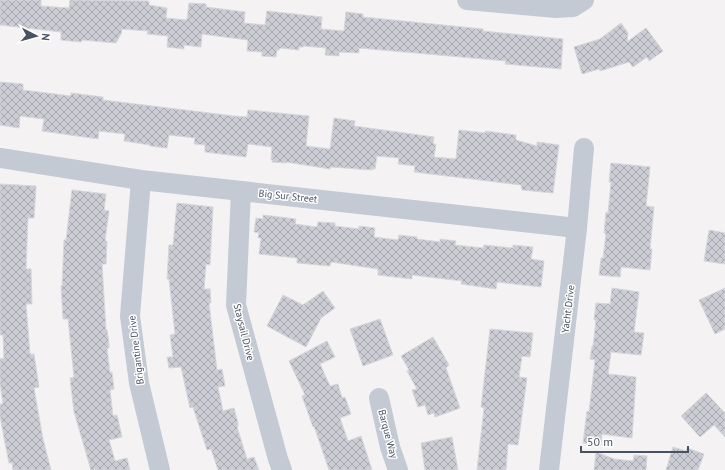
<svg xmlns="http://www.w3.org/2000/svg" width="725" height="470" font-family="'PT Sans',sans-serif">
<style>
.building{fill:url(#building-cross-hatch);stroke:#d6d7dd}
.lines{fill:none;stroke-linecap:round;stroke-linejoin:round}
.minor{stroke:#c3cad3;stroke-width:20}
.labels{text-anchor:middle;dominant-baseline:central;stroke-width:3;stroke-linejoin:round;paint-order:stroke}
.street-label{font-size:10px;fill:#495260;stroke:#fff}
</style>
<defs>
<pattern id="building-cross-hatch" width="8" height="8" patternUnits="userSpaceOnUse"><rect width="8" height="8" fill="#cccdd4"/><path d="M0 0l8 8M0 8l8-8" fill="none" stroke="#a8a9af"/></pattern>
</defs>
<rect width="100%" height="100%" fill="#f4f2f2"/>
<!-- building -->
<g class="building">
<path d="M0 0H41V6L69 8 70 0 149 1V5L167 8 166 18 187 20 189 3 206 4V7L245 12 244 23 265 25 267 11 322 17 321 29 344 31 346 12 363 14V17L483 29V31L563 39 561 69 505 64 506 61 359 48V53L339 52V56L325 55 326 48 304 46 303 47H299V50L280 48 279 50H277L276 57 262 56V52L247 51 248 40 202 34 201 47 184 45V49L167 47 168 36 147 34 148 31 122 29 121 34 116 43 82 40 81 42 61 40V32L0 25Z"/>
<path d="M621 23 628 33 627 42 646 28 663 51 649 61 647 57 633 67 629 62 600 71 599 69 582 74 574 47 600 39Z"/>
<path d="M0 82 23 84V90L71 96V93L103 97V100L234 116 247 117 248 110 309 116 306 146 330 149 334 118 355 121 354 126 434 137 433 144H436L434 157 456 159 459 130 485 133V131L516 135V140L537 146V142L559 145 553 193 522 190 521 185 414 172 415 166 398 164 399 158 377 156 375 169H372V170L331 167 330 169 286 162V163L272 162 273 160H271L272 147 248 144 246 157 205 152V145L194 144 195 138 169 135 167 148 150 146V145L124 141 125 134 99 131 98 139 42 131 44 119 20 116 19 128 0 125Z"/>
<path d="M611 163 650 167 646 206 654 207 650 249H652L650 270 621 267 620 277 599 275 601 258H603L606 234 604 233 606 212 608 213 611 182H609Z"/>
<path d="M0 184 36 186 34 218H28L26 269H31L32 304H26L30 354H34L39 387 34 388 43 439 51 470H13L12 463H9L4 438 0 416V404H3L0 383V359L4 358 3 335H0Z"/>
<path d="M72 190 106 194 104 210 109 211 105 241H107L106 264H102L106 330H107L109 344V348H107L110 373 112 372 114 389 110 390 113 416 117 415 122 437 109 440 115 461 127 458 130 470H91L74 412 70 378 74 377 68 319H63L61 286H62L64 240H66Z"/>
<path d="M177 203 213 207 210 265 206 264 204 289H210L211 303H209L217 370 222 369 225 386 218 387 223 411 234 408 238 423V426L237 427 247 459 254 457 259 470H218L211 449 207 450 193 407 190 408 181 367 169 368 167 357H173L170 335 175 334 169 279H167L169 245H173Z"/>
<path d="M263 215 296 219 295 224 317 227 318 222 335 223V226L359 229V226L375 228 374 237 398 240 399 235 417 237V239L440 242V239L456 241 455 245 483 248 484 245 513 248V245L533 247 531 259 544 261 541 287 497 282 496 289 461 284 462 281 412 275V279L378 275V269L331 262 330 266 297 263V258L259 254 261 238H258L259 233 254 232 256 218 263 219Z"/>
<path d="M709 230 725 233V264L704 261Z"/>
<path d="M612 288 639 292 634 332 644 333 641 355 611 352 608 374 636 377 632 438 602 434 601 445 583 443 587 411 589 412 595 360 590 359 592 346H593L596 320H594L596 303 610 304Z"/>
<path d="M725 288V329L715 334 699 300Z"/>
<path d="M323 291 335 308 321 318 306 347 267 326 283 295 303 305Z"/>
<path d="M380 319 393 355 363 366 350 329Z"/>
<path d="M490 329 533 333 530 357 522 356 519 377 527 378 518 445 508 444 506 470H477L484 408 481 407Z"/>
<path d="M433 337 449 365 446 368 460 408 435 417 434 413 428 415 425 405 418 407 412 390 417 389 407 371 409 370 401 356Z"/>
<path d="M327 341 335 357 320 364 330 386 338 384 342 398 345 397 351 414 340 418 348 441 361 436 372 470H329L314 426 313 427 302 396 305 395 289 361Z"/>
<path d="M706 393 725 413V437L714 425 700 437 681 416Z"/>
<path d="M452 437 458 470H425L421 443Z"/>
<path d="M673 447 686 451 687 448 704 454 698 470H666Z"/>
<path d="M596 452 614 459 633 461 634 455 647 456 646 470H594Z"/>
</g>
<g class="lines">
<!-- minor -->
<g class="minor">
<path d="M467 0 556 8 573 7 584 0"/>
<path d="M0 158 141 180 577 228"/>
<path d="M141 180 130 316 139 383 160 470"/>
<path d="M241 191 236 305 278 459 282 470"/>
<path d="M379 398 390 447 398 470"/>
<path d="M549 470 577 228 584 148"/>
</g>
</g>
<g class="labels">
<!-- street labels -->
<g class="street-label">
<text transform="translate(288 196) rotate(6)">Big Sur Street</text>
<text transform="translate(568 309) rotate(-83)">Yacht Drive</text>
<text transform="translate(244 332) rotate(76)">Staysail Drive</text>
<text transform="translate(136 350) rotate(-97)">Brigantine Drive</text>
<text transform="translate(388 434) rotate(75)">Barque Way</text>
</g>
</g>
<!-- north arrow -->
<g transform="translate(36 36) rotate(96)" stroke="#ffffff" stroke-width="3" paint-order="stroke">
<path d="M0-3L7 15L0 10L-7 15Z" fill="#495260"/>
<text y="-6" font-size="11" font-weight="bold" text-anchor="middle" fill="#495260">N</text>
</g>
<!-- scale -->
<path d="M581 446v6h107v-6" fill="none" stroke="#495260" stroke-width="2"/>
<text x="587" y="446" font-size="12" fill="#495260" stroke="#ffffff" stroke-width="3" paint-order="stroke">50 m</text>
</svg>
